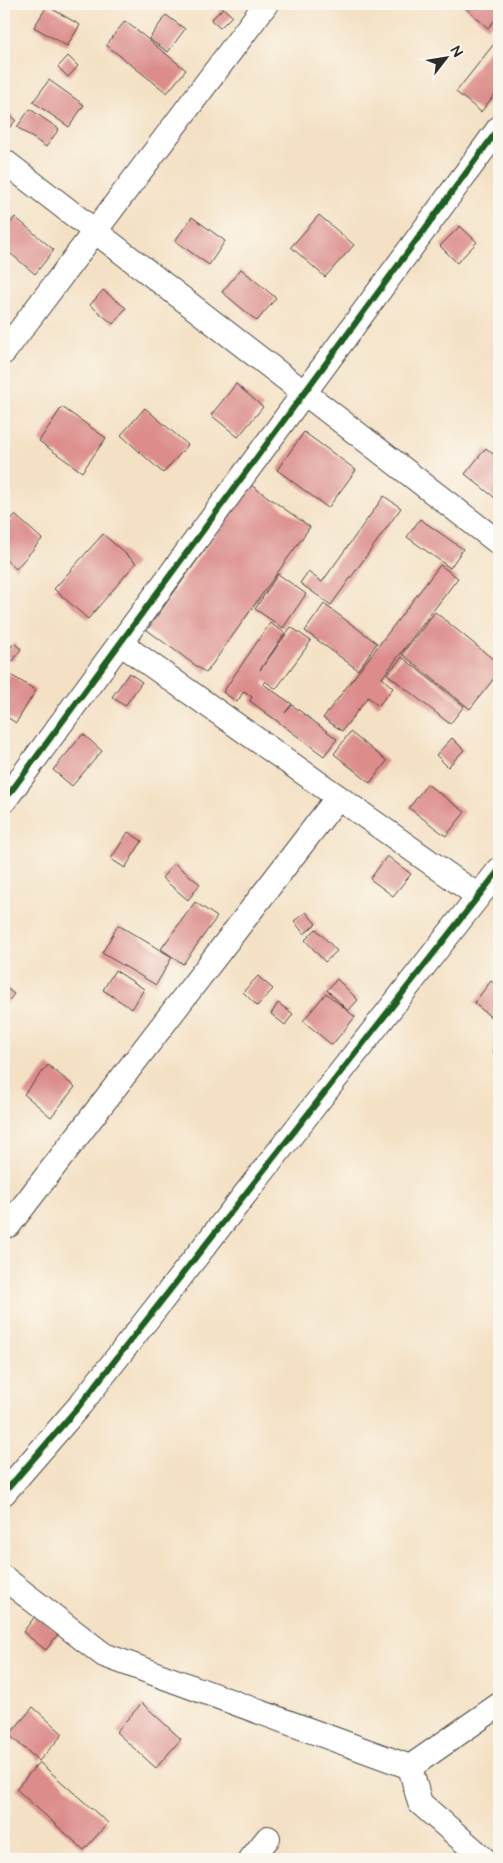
<svg xmlns="http://www.w3.org/2000/svg" width="503" height="1863" font-family="'Architects Daughter',sans-serif">
<style>
.building{fill:#db8c8b}
.lines{fill:none;stroke-linecap:round;stroke-linejoin:round}
.street-casing{stroke:#494642;stroke-width:26}
.street{stroke:#fff;stroke-width:24}
.cycleway-casing{stroke:#fbf7ec;stroke-width:9}
.cycleway{stroke:#1b5e20;stroke-width:6}
</style>
<rect width="100%" height="100%" fill="#fbf7ec"/>
<filter id="ink" filterUnits="userSpaceOnUse"><feTurbulence type="fractalNoise" baseFrequency=".02" numOctaves="2"/><feDisplacementMap in="SourceGraphic" scale="10" xChannelSelector="R" yChannelSelector="G"/><feConvolveMatrix kernelMatrix="1 2 1 2 8 2 1 2 1" color-interpolation-filters="sRGB"/></filter>
<filter id="wash" filterUnits="userSpaceOnUse"><feTurbulence type="fractalNoise" baseFrequency=".0096" numOctaves="4" result="noise"/><feDisplacementMap in="SourceGraphic" scale="20" xChannelSelector="R" yChannelSelector="G"/><feGaussianBlur stdDeviation="1.12" result="paint"/><feColorMatrix in="noise" values="0 0 0 0 0 0 0 0 0 0 0 0 0 0 0 0 0 1.4 0 .05"/><feComposite in="paint" operator="in"/></filter>
<g filter="url(#wash)">
<rect width="100%" height="100%" fill="#f4e1c5"/>
<g id="blocks">
<!-- building -->
<g class="building">
<path d="M461 4H499V15L488 28Z"/>
<path d="M47 6 80 25 67 46 34 27Z"/>
<path d="M223 8 232 16 220 28 211 20Z"/>
<path d="M166 15 185 29 168 52 149 39Z"/>
<path d="M125 21 186 70 167 93 106 45Z"/>
<path d="M497 40 499 41V89L481 112 456 92Z"/>
<path d="M68 56 78 66 68 77 58 67Z"/>
<path d="M49 80 84 105 69 127 33 102Z"/>
<path d="M4 109 16 120 4 134Z"/>
<path d="M30 109 59 129 46 147 17 127Z"/>
<path d="M319 215 354 245 325 277 291 247Z"/>
<path d="M15 217 54 250 35 274 4 248V232Z"/>
<path d="M192 217 225 241 209 265 175 241Z"/>
<path d="M460 226 477 242 457 263 440 246Z"/>
<path d="M241 269 276 298 257 321 222 292Z"/>
<path d="M103 290 126 308 113 324 90 305Z"/>
<path d="M236 384 263 407 238 437 211 415Z"/>
<path d="M62 407 106 438 82 472 39 441Z"/>
<path d="M145 408 188 445 163 473 121 435Z"/>
<path d="M304 432 356 470 328 508 277 470Z"/>
<path d="M486 448 499 459V501L465 474Z"/>
<path d="M251 485 310 527 206 673 147 630Z"/>
<path d="M384 496 401 508 331 605 300 583 308 572 322 582Z"/>
<path d="M15 515 42 539 16 569 4 558V528Z"/>
<path d="M420 519 463 549 450 568 407 537Z"/>
<path d="M103 534 136 563 88 619 54 589Z"/>
<path d="M440 565 458 578 382 678 393 688 378 706 368 697 342 731 323 718Z"/>
<path d="M278 574 306 594 283 628 255 609Z"/>
<path d="M324 604 377 643 358 670 305 631Z"/>
<path d="M435 612 499 664V672L470 709 402 654Z"/>
<path d="M270 623 285 633 260 670 291 627 311 641 276 689 265 681 263 684 292 704 285 713 292 705 337 739 324 756 250 701 252 697 244 691 237 702 223 692Z"/>
<path d="M14 643 21 649 13 661 5 655Z"/>
<path d="M402 657 464 706 450 724 387 674Z"/>
<path d="M7 673 36 690 16 723 4 715V679Z"/>
<path d="M129 673 142 682 125 706 112 697Z"/>
<path d="M350 732 387 761 370 783 334 754Z"/>
<path d="M83 734 102 751 72 786 53 770Z"/>
<path d="M452 738 464 750 448 767 436 755Z"/>
<path d="M427 784 465 812 446 836 409 808Z"/>
<path d="M128 832 142 841 125 868 111 859Z"/>
<path d="M387 856 411 874 393 896 370 879Z"/>
<path d="M174 863 200 884 188 900 162 878Z"/>
<path d="M195 902 217 917 183 964 161 949Z"/>
<path d="M306 912 316 924 304 934 294 921Z"/>
<path d="M118 925 172 957 156 985 102 953Z"/>
<path d="M316 929 337 951 325 962 305 940Z"/>
<path d="M115 970 144 989 132 1009 103 990Z"/>
<path d="M258 976 273 989 257 1006 243 992Z"/>
<path d="M337 979 358 1000 348 1011 327 990Z"/>
<path d="M491 981 499 987V1024L474 1003Z"/>
<path d="M4 986 14 994 4 1007Z"/>
<path d="M326 993 355 1017 332 1045 303 1021Z"/>
<path d="M278 1003 293 1014 285 1025 271 1014Z"/>
<path d="M499 1042V1057L493 1052Z"/>
<path d="M48 1065 75 1087 51 1117 24 1094Z"/>
<path d="M36 1615 59 1633 46 1650 23 1632Z"/>
<path d="M142 1703 181 1739 156 1768 116 1732Z"/>
<path d="M33 1707 63 1734 39 1761 9 1735Z"/>
<path d="M39 1762 108 1823 84 1850 16 1789Z"/>
</g>
</g>
</g>
<g filter="url(#ink)">
<use href="#blocks" fill-opacity="0" stroke="#494642" stroke-width="1"/>
<g class="lines">
<!-- street casing -->
<g class="street-casing">
<g id="street">
<path d="M4 161 499 543"/>
<path d="M4 352 266 4"/>
<path d="M120 643 478 896"/>
<path d="M4 801 499 128"/>
<path d="M4 1221 9 1225 338 797"/>
<path d="M4 1493 80 1405 499 870"/>
<path d="M4 1578 104 1655 410 1767 499 1705"/>
<path d="M410 1767 420 1803 484 1859"/>
<path d="M251 1859 268 1838"/>
</g>
</g>
<!-- street -->
<use href="#street" class="street"/>
<!-- cycleway casing -->
<g class="cycleway-casing">
<g id="cycleway">
<path d="M4 801 499 128"/>
<path d="M4 1493 80 1405 499 870"/>
</g>
</g>
<!-- cycleway -->
<use href="#cycleway" class="cycleway"/>
</g>
</g>
<!-- margin -->
<rect width="503" height="1863" fill="none" stroke="#fbf7ec" stroke-width="20"/>
<!-- north arrow -->
<g transform="translate(446 58) rotate(59)" stroke="#fbf7ec" stroke-width="4" paint-order="stroke">
<path d="M0-4L9 19L0 12L-9 19Z" fill="#2b2b2b"/>
<text y="-8" font-size="14" font-weight="bold" text-anchor="middle" fill="#2b2b2b">N</text>
</g>
</svg>
